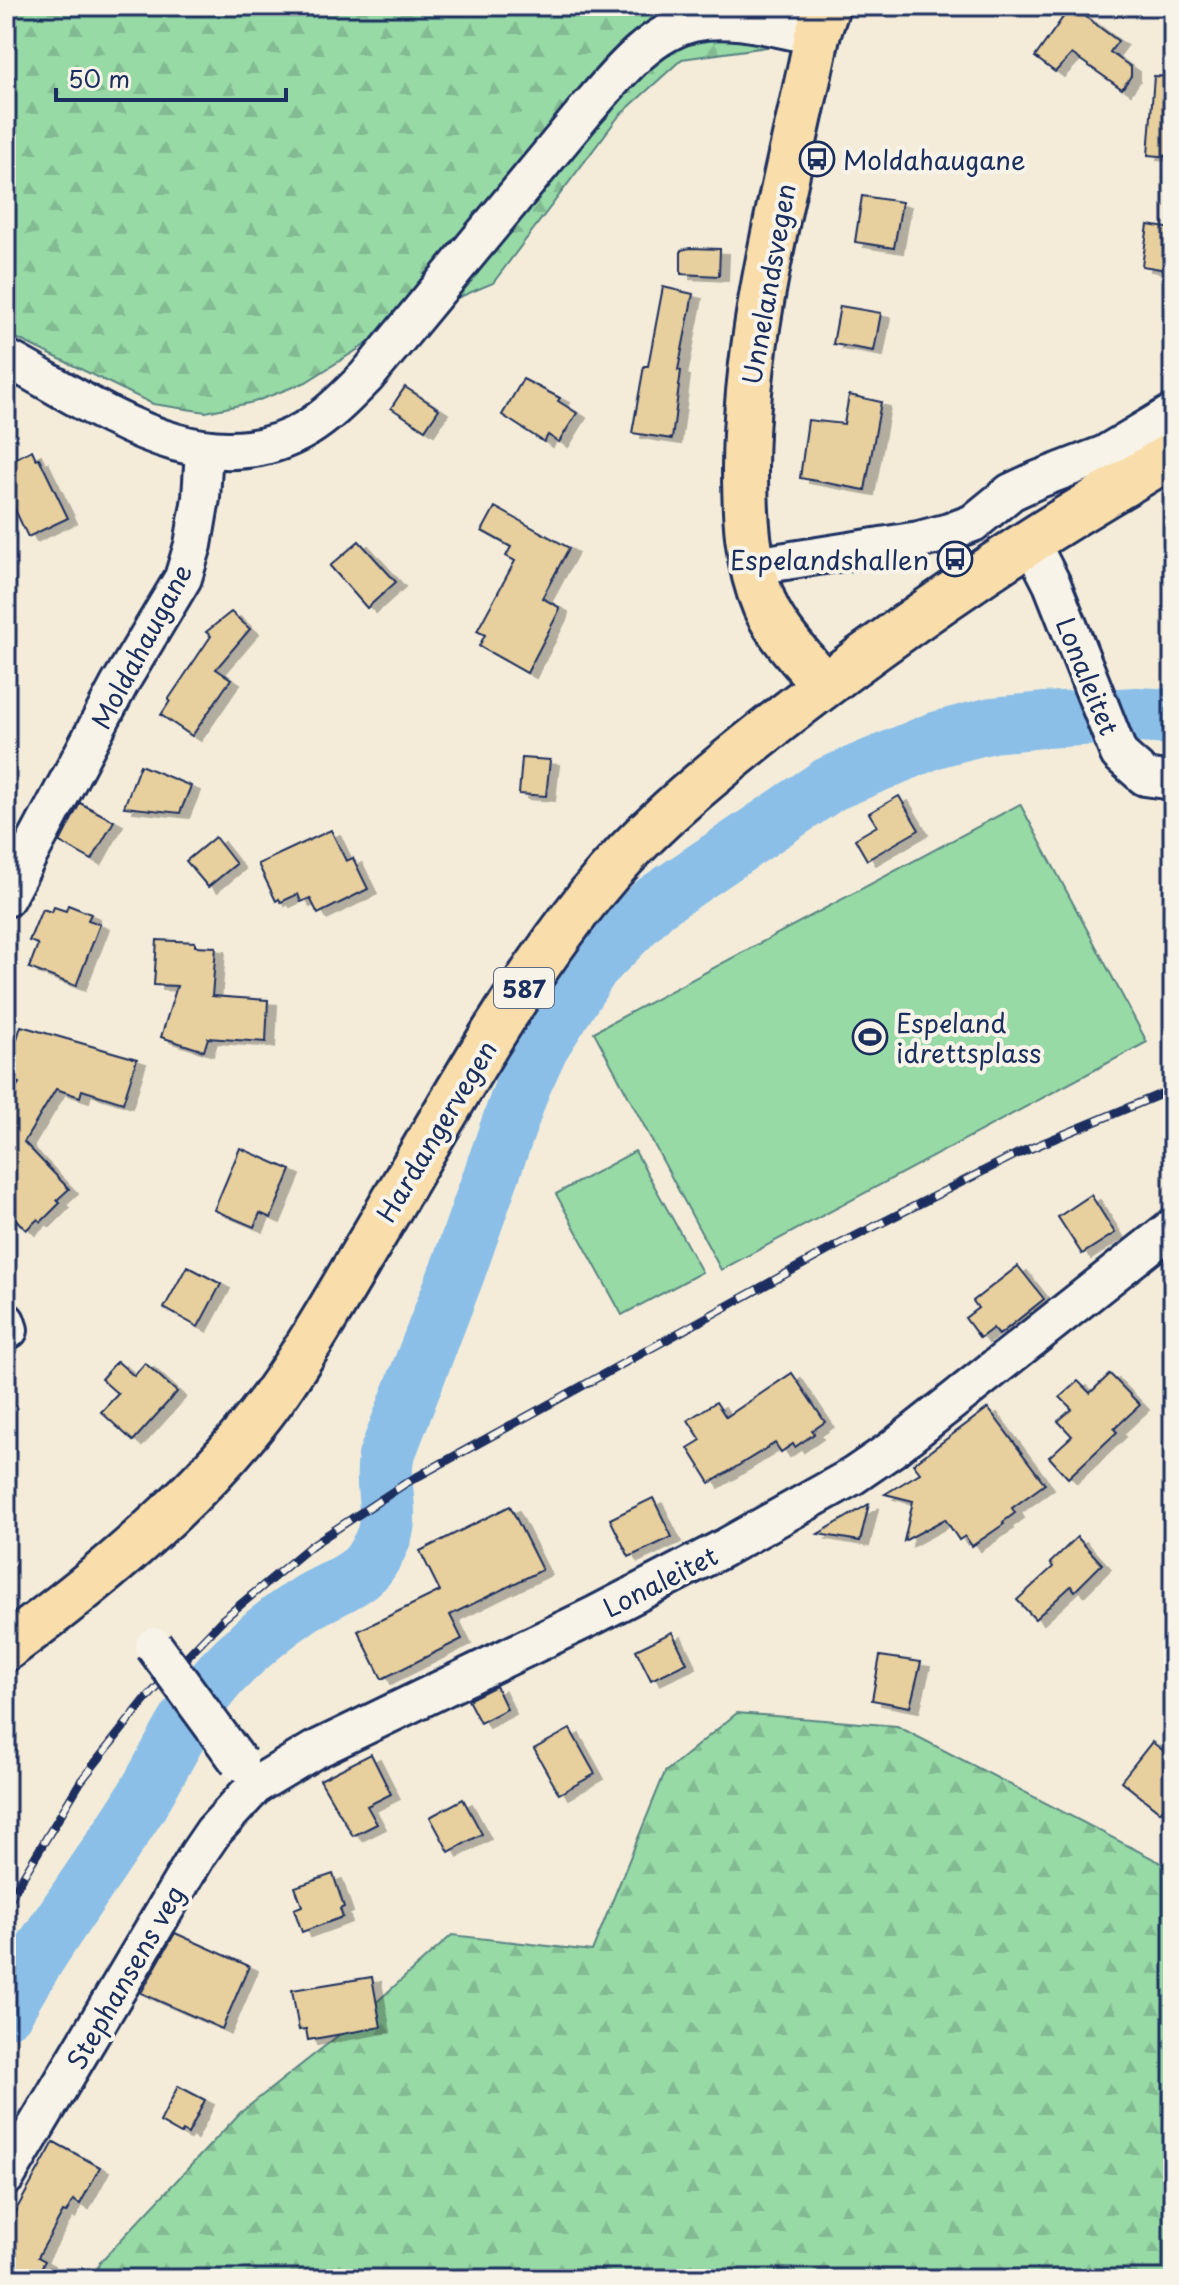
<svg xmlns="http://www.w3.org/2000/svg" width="1179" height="2285" font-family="'Playpen Sans',sans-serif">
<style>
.forest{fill:url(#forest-firs);stroke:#598482;stroke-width:2}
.pitch{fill:#97daa6;stroke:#598482;stroke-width:2}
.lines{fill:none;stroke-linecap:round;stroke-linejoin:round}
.river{stroke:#8bbfe8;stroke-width:56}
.building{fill:#e7cf9e;stroke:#1b2f5e;stroke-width:2;filter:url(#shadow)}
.minor-casing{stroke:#1b2f5e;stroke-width:42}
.major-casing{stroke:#1b2f5e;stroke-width:50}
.minor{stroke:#f7f3e8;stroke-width:36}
.major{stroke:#f9deab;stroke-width:44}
.rail-casing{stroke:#1b2f5e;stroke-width:9}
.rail{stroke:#f7f3e8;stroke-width:6;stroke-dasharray:18;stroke-linecap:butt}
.minor-bridge-casing{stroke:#1b2f5e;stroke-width:42;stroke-linecap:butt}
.minor-bridge{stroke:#f7f3e8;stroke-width:36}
.labels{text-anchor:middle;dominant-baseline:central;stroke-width:8;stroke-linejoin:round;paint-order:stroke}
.shield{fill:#f7f3e8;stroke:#5d6a87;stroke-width:2}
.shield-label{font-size:24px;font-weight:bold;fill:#1b2f5e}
.poi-label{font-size:26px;fill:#1b2f5e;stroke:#f7f3e8;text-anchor:start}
.street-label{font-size:26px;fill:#1b2f5e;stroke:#f7f3e8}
</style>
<defs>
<pattern id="forest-firs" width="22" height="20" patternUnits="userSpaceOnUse" patternTransform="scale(2)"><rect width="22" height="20" fill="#97daa6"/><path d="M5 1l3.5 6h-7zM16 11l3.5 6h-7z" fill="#82bb91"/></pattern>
<filter id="shadow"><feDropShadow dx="9" dy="5" stdDeviation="0" flood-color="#0004"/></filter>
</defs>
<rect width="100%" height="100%" fill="#f4ecd9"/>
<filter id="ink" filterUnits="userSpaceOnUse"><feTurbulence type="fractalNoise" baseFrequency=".0125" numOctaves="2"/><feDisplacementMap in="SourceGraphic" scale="16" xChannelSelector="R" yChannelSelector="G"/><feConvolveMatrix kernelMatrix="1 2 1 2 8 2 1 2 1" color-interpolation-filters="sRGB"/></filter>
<g filter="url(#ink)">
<!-- forest -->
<g class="forest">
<path d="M6 6H832L788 44 682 59 619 116 493 283 403 321 306 382 254 402 206 412 153 404 6 333Z"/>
<path d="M737 1713 897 1726 1173 1869V2279H92L100 2262 240 2113 344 2031 452 1935 592 1951 665 1772Z"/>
</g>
<!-- pitch -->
<g class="pitch">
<path d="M1020 804 1147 1042 721 1270 594 1032Z"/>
<path d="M635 1151 702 1272 622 1315 556 1194Z"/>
</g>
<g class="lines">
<!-- river -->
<path class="river" d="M6 2010C45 1940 95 1875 138 1807 165 1763 187 1711 222 1673 246 1648 272 1626 300 1607 320 1593 359 1581 371 1561 401 1516 379 1503 386 1457L457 1273 523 1085 541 1046 592 966 654 903 830 784 935 740 992 725 1044 720 1137 715 1173 717"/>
</g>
<!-- building -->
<g class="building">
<path d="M1071 6 1118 41 1110 52 1131 67V76L1122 89 1072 54 1055 72 1035 57Z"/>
<path d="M1154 76 1173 77V157L1148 155Z"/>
<path d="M862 196 902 202 894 248 855 242Z"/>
<path d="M1148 225 1173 229V271L1142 266Z"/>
<path d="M690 248 720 249 719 276 681 274V250Z"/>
<path d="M663 287 693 294 678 370 681 371 672 439 632 433 644 366H648Z"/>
<path d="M840 306 881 313 874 351 833 344Z"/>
<path d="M523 379 560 398 558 401 577 413 559 442 548 435 544 442 502 415Z"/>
<path d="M405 387 439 409 425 430 391 408Z"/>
<path d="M849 395 881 402 865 490 800 478 808 420 844 424Z"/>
<path d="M32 450 36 459 39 458 68 518 28 537 6 491V463Z"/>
<path d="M495 507 569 548 542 598 559 607 558 613 527 673 479 646 485 635 477 631 515 561 506 556 511 547 482 531Z"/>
<path d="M359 541 396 582 367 608 330 566Z"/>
<path d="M231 612 250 629 216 669 231 679 192 736 161 715 170 701 168 700 211 636 206 632Z"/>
<path d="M522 758 550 760 546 796 519 794Z"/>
<path d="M140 765 191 786 180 813 124 807Z"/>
<path d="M899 796 919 830 867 860 855 839 877 826 869 813Z"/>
<path d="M80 803 114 821 92 860 60 842Z"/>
<path d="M331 830 346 861 353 858 368 889 318 914 310 898 301 902 298 894 281 902 279 899 276 901 258 864Z"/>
<path d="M215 837 236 864 208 887 186 861Z"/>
<path d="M68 905 91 914 88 920 100 924 76 986 29 968 38 944 29 941 42 909 52 912 54 907 66 911Z"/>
<path d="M157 940 195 942V946L216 947 212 996 268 1000 266 1042 208 1038 204 1051 161 1037 177 986 154 985Z"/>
<path d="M21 1026 137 1059 123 1103 82 1090 80 1097 56 1089 24 1142 69 1189 57 1200 60 1203 41 1222 38 1219 26 1230 6 1209V1105L19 1083 6 1079V1074Z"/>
<path d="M240 1148 291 1170 271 1218 260 1213 254 1227 214 1210Z"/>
<path d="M1091 1195 1115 1233 1082 1254 1058 1217Z"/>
<path d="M187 1266 221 1284 198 1327 164 1308Z"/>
<path d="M1018 1266 1044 1299 999 1335 993 1328 980 1338 965 1318 978 1308 973 1301Z"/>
<path d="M117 1361 134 1376 145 1363 177 1392 133 1441 101 1412 118 1394 101 1379Z"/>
<path d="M792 1373 825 1422 812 1431 814 1434 795 1447 793 1444 781 1452 775 1443 710 1483 688 1448 701 1440 688 1420 716 1402 726 1417Z"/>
<path d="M1110 1374 1140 1405 1114 1429 1117 1432 1068 1478 1049 1457 1072 1436 1058 1421 1072 1409 1060 1397 1078 1381 1090 1393Z"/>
<path d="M988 1408 1045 1484 1012 1508 1015 1513 1003 1522 1004 1524 972 1546 965 1536 959 1540 945 1519 904 1541 913 1501 885 1494 920 1473 913 1464Z"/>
<path d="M653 1498 672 1537 629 1557 610 1519Z"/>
<path d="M869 1504 860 1541 818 1534Z"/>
<path d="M510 1506 542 1570 450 1615 462 1639 382 1679 358 1631 440 1591 420 1551Z"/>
<path d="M1077 1537 1102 1564 1075 1591 1071 1586 1035 1619 1017 1600 1053 1567 1050 1563Z"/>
<path d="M672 1632 687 1663 651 1680 636 1650Z"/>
<path d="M880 1656 921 1662 910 1707 872 1700Z"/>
<path d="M496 1686 507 1709 480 1723 468 1700Z"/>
<path d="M570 1729 595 1774 559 1794 534 1749Z"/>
<path d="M1152 1742 1173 1758V1796L1160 1812 1121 1781Z"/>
<path d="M371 1754 391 1794 367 1806 377 1824 353 1836 320 1780Z"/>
<path d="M463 1799 482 1834 449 1852 430 1817Z"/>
<path d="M333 1874 344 1907 340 1909 343 1917 302 1932 294 1909 302 1906 295 1887Z"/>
<path d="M175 1933 249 1966 222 2029 141 1993Z"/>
<path d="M372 1977 381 2027 308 2040 306 2029 299 2030 292 1990Z"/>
<path d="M178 2086 205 2100 188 2134 183 2131 181 2134 160 2122Z"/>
<path d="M54 2142 100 2167 80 2204 73 2200 66 2213 63 2212 38 2257 45 2261 35 2279H6V2228Z"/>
</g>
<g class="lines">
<!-- minor casing -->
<g class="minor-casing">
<g id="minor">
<path d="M6 358C95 405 203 490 306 429 329 415 347 396 366 377L588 108C616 76 649 33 693 23 733 14 778 29 817 36"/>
<path d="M1030 541 1052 584 1119 754 1145 777 1173 781"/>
<path d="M754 566 919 540 949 532 973 523 1011 492 1037 480 1105 454 1173 413"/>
<path d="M6 898 119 685 183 578 193 545 201 498 204 450"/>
<path d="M6 1321 9 1330"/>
<path d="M6 2177 198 1854 213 1832 256 1785 313 1751 595 1615 724 1548 853 1476 891 1450 1173 1227"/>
</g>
</g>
<!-- major casing -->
<g class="major-casing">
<g id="major">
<path d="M823 685C804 660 778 635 765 606 747 564 745 514 745 468 746 322 788 179 817 36L827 6"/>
<path d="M6 1648C99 1580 205 1492 273 1398 307 1350 337 1298 367 1247 438 1127 504 1003 591 894 639 834 698 785 758 737 845 668 935 604 1028 543 1075 512 1125 484 1173 454"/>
</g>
</g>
<!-- minor -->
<use href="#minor" class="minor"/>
<!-- major -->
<use href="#major" class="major"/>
<!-- rail casing -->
<g class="rail-casing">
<path id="rail" d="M6 1905 81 1781 145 1700 222 1620 312 1545 406 1483 838 1245 1017 1154 1173 1089"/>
</g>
<!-- rail -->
<use href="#rail" class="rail"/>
<!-- minor-bridge casing -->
<g class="minor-bridge-casing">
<path id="minor-bridge" d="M154 1646 239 1762"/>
</g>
<!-- minor-bridge -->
<use href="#minor-bridge" class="minor-bridge"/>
</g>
</g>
<!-- icons -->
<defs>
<g id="bus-ring" transform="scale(1.8)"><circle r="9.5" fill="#f7f3e8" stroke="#1b2f5e" stroke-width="1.5"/><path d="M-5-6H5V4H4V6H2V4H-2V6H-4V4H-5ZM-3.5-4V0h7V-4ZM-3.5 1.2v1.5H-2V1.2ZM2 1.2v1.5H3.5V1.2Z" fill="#1b2f5e"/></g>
<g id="stadium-ring" transform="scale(1.8)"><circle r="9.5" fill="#f7f3e8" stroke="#1b2f5e" stroke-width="1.5"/><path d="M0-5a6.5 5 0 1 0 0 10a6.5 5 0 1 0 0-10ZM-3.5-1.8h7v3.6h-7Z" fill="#1b2f5e"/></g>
</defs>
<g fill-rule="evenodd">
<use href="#bus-ring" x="817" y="159"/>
<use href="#bus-ring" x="955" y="559"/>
<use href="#stadium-ring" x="870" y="1037"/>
</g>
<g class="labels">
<!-- shield labels -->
<rect class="shield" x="494" y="968" width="60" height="40" rx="6"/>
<g class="shield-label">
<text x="524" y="988">587</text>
</g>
<!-- poi labels -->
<g class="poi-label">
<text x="843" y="159">Moldahaugane</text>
<text x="929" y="559" text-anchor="end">Espelandshallen</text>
<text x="896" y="1022">Espeland<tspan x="896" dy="30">idrettsplass</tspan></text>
</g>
<!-- street labels -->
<g class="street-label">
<text transform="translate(768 284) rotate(-80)">Unnelandsvegen</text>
<text transform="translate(141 646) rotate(-62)">Moldahaugane</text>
<text transform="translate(1088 676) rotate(68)">Lonaleitet</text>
<text transform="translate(436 1131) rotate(-59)">Hardangervegen</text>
<text transform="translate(660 1581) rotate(-27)">Lonaleitet</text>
<text transform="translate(125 1977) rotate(-60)">Stephansens veg</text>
</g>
</g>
<!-- margin -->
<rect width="1179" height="2285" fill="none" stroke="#f7f3e8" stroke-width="32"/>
<rect x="16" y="16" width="1147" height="2253" fill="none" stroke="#1b2f5e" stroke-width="3" filter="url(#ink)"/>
<!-- scale -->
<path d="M56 88v12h230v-12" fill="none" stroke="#1b2f5e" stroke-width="4"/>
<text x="68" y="88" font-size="24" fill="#1b2f5e" stroke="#f7f3e8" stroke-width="6" paint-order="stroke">50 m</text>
</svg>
